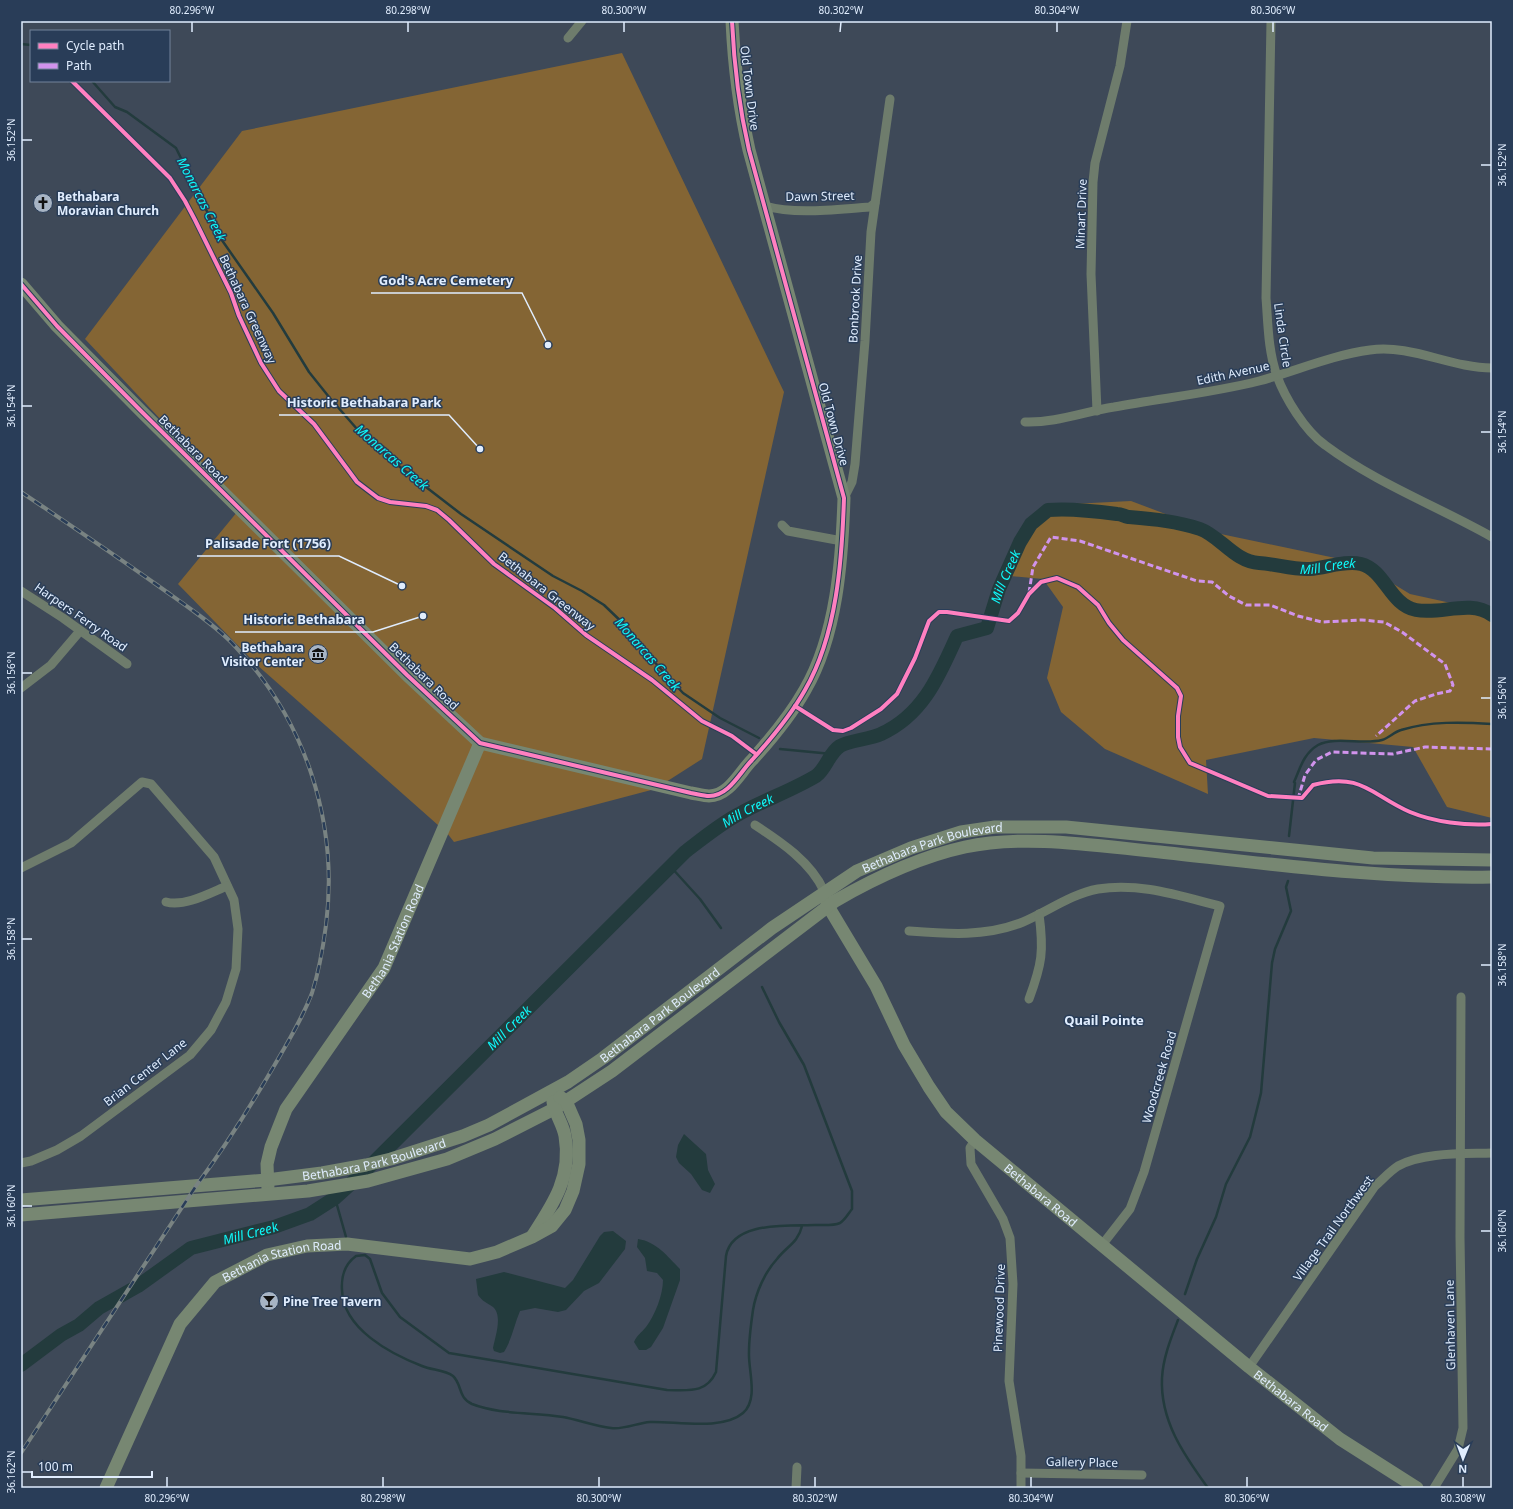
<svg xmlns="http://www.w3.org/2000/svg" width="1513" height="1509" font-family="'Noto Sans',sans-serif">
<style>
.green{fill:#846534}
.water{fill:#233b3d}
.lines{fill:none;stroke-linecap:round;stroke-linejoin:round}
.stream{stroke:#233b3d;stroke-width:2.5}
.river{stroke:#233b3d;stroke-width:14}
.street{stroke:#6e7c6c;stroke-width:9}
.secondary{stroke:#778772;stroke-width:13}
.rail-casing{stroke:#798382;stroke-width:4}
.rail{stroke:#293d58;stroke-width:2.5;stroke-dasharray:8;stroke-linecap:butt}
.quiet{stroke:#d193ec;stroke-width:3;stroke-dasharray:6 3;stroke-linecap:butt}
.cycleway-casing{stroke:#293d58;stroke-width:6}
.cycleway{stroke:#ff80c0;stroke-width:4}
.ticks{fill:none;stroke:#e0edfe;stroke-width:1.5}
.labels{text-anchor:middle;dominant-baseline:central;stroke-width:3;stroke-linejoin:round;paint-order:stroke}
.street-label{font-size:12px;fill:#e0edfe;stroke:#293d58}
.poi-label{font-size:12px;font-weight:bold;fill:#e0edfe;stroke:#293d58;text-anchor:start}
.water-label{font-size:13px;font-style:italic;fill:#0ef9fa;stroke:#293d58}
.neighbourhood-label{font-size:13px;font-weight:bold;fill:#e0edfe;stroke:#293d58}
.leader{fill:none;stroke:#e0edfe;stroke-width:1.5}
.callout-dot{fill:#e0edfe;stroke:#293d58;stroke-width:1.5}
.callout-label{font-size:13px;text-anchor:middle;font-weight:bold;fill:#e0edfe;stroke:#293d58;stroke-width:3;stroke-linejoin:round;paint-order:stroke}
.neatline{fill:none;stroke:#e0edfe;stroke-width:1.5}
.ticks-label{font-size:10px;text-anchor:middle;fill:#e0edfe}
</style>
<rect width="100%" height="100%" fill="#3e4958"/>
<!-- green -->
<g class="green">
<path d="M622 53 784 392 702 759 655 789 454 842 447 833 256 664 178 584 242 506 85 339 242 131Z"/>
<path d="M1131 501 1216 533 1359 563 1410 594 1492 612V818L1447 807 1413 747 1314 738 1206 760 1208 794 1105 749 1061 712 1047 678 1063 607 1043 579 1000 575 1023 532 1051 505Z"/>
</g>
<!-- water -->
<g class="water">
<path d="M684 1134 706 1154 708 1170 715 1184 710 1193 702 1190 691 1174 679 1163 676 1157 678 1145Z"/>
<path d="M613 1231 626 1241 625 1249 599 1283 584 1291 566 1310 558 1312 535 1308 520 1311C514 1325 512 1339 504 1352L500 1353 494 1351 493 1348C495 1337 503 1316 493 1307 487 1303 482 1301 478 1295L476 1279 504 1272 565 1288 573 1280 600 1236 604 1232Z"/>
<path d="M638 1239C657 1242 667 1256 680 1269V1280L663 1328 651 1347 646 1350H639L634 1342C637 1335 641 1333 646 1327 655 1315 663 1295 663 1280L657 1273 647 1271 645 1258 637 1247Z"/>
</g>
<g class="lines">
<!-- stream -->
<g class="stream">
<path d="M21 44 31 45"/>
<path d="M92 81 115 107 127 112 176 148 219 236 273 313 309 372 329 397 357 429 400 467 461 514 553 576 582 591 604 605 628 628 649 656 683 693 720 718 759 738"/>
<path d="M780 749 832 754"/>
<path d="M1289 836 1295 783 1294 782C1300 769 1303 754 1318 745 1335 736 1363 745 1382 740 1389 738 1394 732 1401 730 1430 721 1462 722 1492 724"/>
<path d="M670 866 700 899 721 928"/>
<path d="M762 987 779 1022 804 1065 852 1191V1209C848 1214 845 1220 840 1223 833 1226 823 1225 815 1225 788 1226 732 1221 726 1256L716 1372C706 1394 688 1390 667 1390L449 1353 400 1317 382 1293 370 1259 365 1255 356 1256C345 1264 341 1276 342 1290 343 1329 391 1354 422 1366 431 1370 445 1370 453 1376 462 1384 458 1398 472 1404 500 1415 533 1412 563 1417 579 1420 595 1426 611 1428 623 1430 637 1423 650 1422 675 1421 722 1431 743 1413 759 1399 748 1370 749 1352 749 1338 751 1324 753 1310 756 1292 765 1272 777 1259 787 1246 798 1243 802 1226"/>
<path d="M335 1198 346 1237"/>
<path d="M1185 1294 1197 1259 1216 1217 1226 1184 1250 1137 1261 1093 1272 963 1275 949 1291 911 1286 887 1288 881"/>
<path d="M1178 1320C1171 1338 1163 1358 1162 1378 1160 1421 1184 1455 1208 1488"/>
</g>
<!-- river -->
<path class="river" id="s1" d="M21 1365 61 1335 79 1325 99 1308 138 1286 191 1248 274 1227 310 1214 335 1198 367 1169 685 852C702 839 720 824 739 814 764 800 791 791 816 776 826 769 829 753 840 746 847 741 871 739 881 734 923 715 939 676 957 636L987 628 999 589 1020 542 1031 524 1048 510C1070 508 1095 511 1117 514 1121 514 1124 516 1128 517 1152 519 1177 521 1200 529 1220 536 1235 562 1259 563 1276 564 1293 570 1310 569 1326 568 1345 560 1361 564 1385 570 1390 605 1416 610 1442 615 1469 599 1492 615"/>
<!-- street -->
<g class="street">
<path d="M1271 21 1266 298C1268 323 1268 351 1277 376 1285 398 1305 431 1325 445 1376 483 1437 506 1492 537"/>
<path d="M568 38 582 21"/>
<path d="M765 206C796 215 838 209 870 207L875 203"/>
<path d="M1097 411 1091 274 1093 182 1095 163 1120 66 1127 21"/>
<path d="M1025 422C1056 423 1083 412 1114 407 1162 398 1212 393 1259 381 1296 371 1332 355 1370 350 1411 344 1451 368 1492 368"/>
<path d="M844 498 852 482 855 464 865 341 871 232 890 99"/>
<path d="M782 525 788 531 842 541"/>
<path d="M21 591 63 618 127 664"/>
<path d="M21 688 51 665 80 631"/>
<path d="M755 825C781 842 811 862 824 891"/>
<path d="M21 868 71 843 142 782 151 784 214 857 234 900 238 929 236 969 226 1002 211 1030 190 1055 81 1136 57 1150 31 1161 21 1163"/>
<path d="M166 902C185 907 210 893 227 886"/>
<path d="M909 931C948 934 986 937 1023 922 1047 912 1071 894 1098 889 1139 882 1180 896 1220 906L1144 1172 1130 1209 1102 1245"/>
<path d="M1029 999C1042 964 1044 951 1039 914"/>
<path d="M975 1140 970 1148 971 1164 1003 1219 1010 1238 1013 1284 1009 1381 1021 1456V1488"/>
<path d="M1249 1367 1375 1186C1382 1180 1390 1171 1398 1166 1423 1152 1464 1154 1492 1153"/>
<path d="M1021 1473 1142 1475"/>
<path d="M796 1488 797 1467"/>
<path d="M1434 1488 1458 1449 1463 1428 1460 1237 1461 997"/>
</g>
<!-- secondary -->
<g class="secondary">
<path d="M21 284 57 326 141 411 407 675 480 743 691 793C697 794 704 796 709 796 729 796 740 772 752 760 771 739 791 715 805 690 837 635 842 560 844 498L749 150C739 107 734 65 732 21"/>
<path id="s2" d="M826 899 828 906 876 986 904 1045 929 1087 946 1112 975 1140 1249 1367 1340 1439 1417 1488"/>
<path id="s3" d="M268 1189 267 1164 271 1147 286 1109 384 968 480 743"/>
<path id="s4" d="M21 1200 267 1180 322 1173 366 1165 391 1159 463 1136 489 1125 568 1082 603 1058 772 928 857 871 911 848 961 832 995 827H1066L1373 858 1492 860"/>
<path d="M21 1215 308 1191 368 1181 447 1159 495 1139 554 1109 612 1071 835 901C875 878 919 857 965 847 1027 834 1097 846 1160 852 1270 864 1381 879 1492 877"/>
<path d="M533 1235C554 1203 572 1176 565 1136 563 1124 555 1114 553 1102"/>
<path id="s5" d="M106 1488 180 1324 215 1282 267 1255 307 1246 347 1244 470 1259 497 1252 532 1237 552 1226 565 1210 573 1191 579 1164V1140L576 1124 566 1101 560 1097"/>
</g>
<!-- rail casing -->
<g class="rail-casing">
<path id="rail" d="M21 492C67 523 112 553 157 585 182 603 210 621 232 643 305 718 339 822 326 925 323 948 319 971 312 993 302 1019 288 1042 274 1066 250 1107 225 1147 196 1186L21 1453"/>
</g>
<!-- rail -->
<use href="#rail" class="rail"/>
<!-- quiet -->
<g class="quiet">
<path d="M1029 593 1033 567 1051 537 1080 541 1197 581 1212 582 1229 596 1246 605H1270L1298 616 1322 622 1362 620 1384 622 1402 632 1445 664 1453 685 1450 691 1436 694 1415 701 1376 736"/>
<path d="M1298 799 1305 775 1316 760 1332 752 1393 754 1425 747 1492 749"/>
</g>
<!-- cycleway casing -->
<g class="cycleway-casing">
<g id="cycleway">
<path d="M72 81 170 178 185 201 195 220 231 293 239 316 261 363 279 391 314 424 357 482 378 498 390 502 426 506 437 510 449 520 494 564 555 608 586 635 652 680 702 721 732 736 756 754"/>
<path d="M21 284 57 326 141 411 407 675 480 743 691 793C697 794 704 796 709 796 729 796 740 772 752 760 771 739 791 715 805 690 837 635 842 560 844 498L749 150C739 107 734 65 732 21"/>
<path d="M795 706 833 730 843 731 851 728 881 709 897 694 915 658 929 621 939 612H947L1009 621 1018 613 1029 594 1041 582 1057 578 1078 587 1098 605 1109 623 1123 640 1177 688 1181 696 1178 716V737L1180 747 1190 763 1268 796 1302 798 1313 785C1362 772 1371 795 1410 812 1434 822 1466 826 1492 824"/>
</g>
</g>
<!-- cycleway -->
<use href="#cycleway" class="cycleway"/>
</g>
<!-- ticks -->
<path class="ticks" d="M192 32V22M408 32V22M624 32V22M840 32 841 22M1057 32V22M1273 32V22M22 140H32M1481 165H1491M22 406H32M1481 432H1491M22 673H32M1481 698H1491M22 939H32M1481 965H1491M22 1206H32M1481 1231H1491M22 1472H32M167 1487V1477M383 1487V1477M599 1487V1477M815 1487V1477M1031 1487V1477M1247 1487V1477M1463 1487V1477"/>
<!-- icons -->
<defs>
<g id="church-disc" transform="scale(1)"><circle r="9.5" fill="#a7b4c4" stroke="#293d58"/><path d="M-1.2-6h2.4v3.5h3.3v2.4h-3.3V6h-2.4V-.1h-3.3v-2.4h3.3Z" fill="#111"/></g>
<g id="museum-disc" transform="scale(1)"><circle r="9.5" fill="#a7b4c4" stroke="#293d58"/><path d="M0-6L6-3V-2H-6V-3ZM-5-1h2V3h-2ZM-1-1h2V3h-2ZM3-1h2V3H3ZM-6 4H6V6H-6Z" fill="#111"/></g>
<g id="bar-disc" transform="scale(1)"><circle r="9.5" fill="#a7b4c4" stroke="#293d58"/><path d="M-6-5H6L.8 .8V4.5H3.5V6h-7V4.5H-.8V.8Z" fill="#111"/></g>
</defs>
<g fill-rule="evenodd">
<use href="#church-disc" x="43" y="203"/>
<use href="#museum-disc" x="318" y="654"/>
<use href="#bar-disc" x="269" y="1301"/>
</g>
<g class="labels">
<!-- street labels -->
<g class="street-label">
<text transform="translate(750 88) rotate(83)">Old Town Drive</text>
<text transform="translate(820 196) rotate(-1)">Dawn Street</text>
<text transform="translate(1081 214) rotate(-88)">Minart Drive</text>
<text transform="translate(855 299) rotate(-87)">Bonbrook Drive</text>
<text transform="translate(248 309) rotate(65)">Bethabara Greenway</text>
<text transform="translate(1283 335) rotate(82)">Linda Circle</text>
<text transform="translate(1233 373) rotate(-12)">Edith Avenue</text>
<text transform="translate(834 424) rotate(75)">Old Town Drive</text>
<text transform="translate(193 449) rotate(45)">Bethabara Road</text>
<text transform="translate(547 591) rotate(38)">Bethabara Greenway</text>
<text transform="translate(81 617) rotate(35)">Harpers Ferry Road</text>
<text transform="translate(424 676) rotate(44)">Bethabara Road</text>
<text stroke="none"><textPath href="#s4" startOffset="1004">Bethabara Park Boulevard</textPath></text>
<text stroke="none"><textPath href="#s3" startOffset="283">Bethania Station Road</textPath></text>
<text stroke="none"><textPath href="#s4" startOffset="680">Bethabara Park Boulevard</textPath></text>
<text transform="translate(145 1072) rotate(-38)">Brian Center Lane</text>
<text transform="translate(1159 1077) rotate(-74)">Woodcreek Road</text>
<text stroke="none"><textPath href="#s4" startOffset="356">Bethabara Park Boulevard</textPath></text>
<text stroke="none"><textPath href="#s2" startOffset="371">Bethabara Road</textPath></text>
<text transform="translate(1333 1228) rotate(-54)">Village Trail Northwest</text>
<text stroke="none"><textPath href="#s5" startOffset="306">Bethania Station Road</textPath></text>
<text transform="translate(999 1308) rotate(-88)">Pinewood Drive</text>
<text transform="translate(1450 1325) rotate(-91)">Glenhaven Lane</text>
<text stroke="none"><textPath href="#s2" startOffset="695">Bethabara Road</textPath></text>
<text transform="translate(1082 1462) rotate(1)">Gallery Place</text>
</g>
<!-- poi labels -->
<g class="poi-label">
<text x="57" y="196">Bethabara<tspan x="57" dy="14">Moravian Church</tspan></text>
<text x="304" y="647" text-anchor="end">Bethabara<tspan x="304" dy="14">Visitor Center</tspan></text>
<text x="283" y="1301">Pine Tree Tavern</text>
</g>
<!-- water labels -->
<g class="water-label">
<text transform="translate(202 199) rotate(63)">Monarcas Creek</text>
<text transform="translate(392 457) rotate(41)">Monarcas Creek</text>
<text stroke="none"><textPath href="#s1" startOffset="1672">Mill Creek</textPath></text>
<text stroke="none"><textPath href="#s1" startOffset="1299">Mill Creek</textPath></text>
<text transform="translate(648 654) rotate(49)">Monarcas Creek</text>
<text stroke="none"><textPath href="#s1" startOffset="928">Mill Creek</textPath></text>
<text stroke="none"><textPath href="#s1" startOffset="604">Mill Creek</textPath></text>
<text stroke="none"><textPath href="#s1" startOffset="268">Mill Creek</textPath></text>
</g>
<!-- neighbourhood labels -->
<g class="neighbourhood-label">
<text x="1104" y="1020">Quail Pointe</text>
</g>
</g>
<!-- callouts -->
<path class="leader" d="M548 345L522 293H371M480 449L449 415H279M402 586L339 556H197M423 616L373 632H235"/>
<g class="callout-dot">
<circle cx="548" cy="345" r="4"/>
<circle cx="480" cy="449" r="4"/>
<circle cx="402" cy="586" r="4"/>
<circle cx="423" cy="616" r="4"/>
</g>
<g class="callout-label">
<text x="446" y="285">God's Acre Cemetery</text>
<text x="364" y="407">Historic Bethabara Park</text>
<text x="268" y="548">Palisade Fort (1756)</text>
<text x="304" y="624">Historic Bethabara</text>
</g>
<!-- border -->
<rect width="1513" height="1509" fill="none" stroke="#293d58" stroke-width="44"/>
<!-- legend -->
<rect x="30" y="30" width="140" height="52" fill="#293d58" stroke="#72839a"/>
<rect x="38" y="43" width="20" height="6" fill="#ff80c0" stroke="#72839a"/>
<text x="66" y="50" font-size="12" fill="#e0edfe">Cycle path</text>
<rect x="38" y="63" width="20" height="6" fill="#d193ec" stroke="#72839a"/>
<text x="66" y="70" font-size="12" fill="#e0edfe">Path</text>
<!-- north arrow -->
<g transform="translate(1463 1459) rotate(181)" stroke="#293d58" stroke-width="3" paint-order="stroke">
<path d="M0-3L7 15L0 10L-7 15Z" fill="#e0edfe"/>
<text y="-6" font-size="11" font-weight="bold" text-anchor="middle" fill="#e0edfe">N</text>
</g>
<!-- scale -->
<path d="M32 1471v6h120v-6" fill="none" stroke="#e0edfe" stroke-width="2"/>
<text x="38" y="1471" font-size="12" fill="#e0edfe" stroke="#293d58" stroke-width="3" paint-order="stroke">100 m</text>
<rect x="22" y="22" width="1469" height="1465" class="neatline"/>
<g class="ticks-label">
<text x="192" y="14">80.296°W</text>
<text x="408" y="14">80.298°W</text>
<text x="624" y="14">80.300°W</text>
<text x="841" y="14">80.302°W</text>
<text x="1057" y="14">80.304°W</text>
<text x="1273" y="14">80.306°W</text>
<text transform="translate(11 140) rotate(-90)" y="4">36.152°N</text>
<text transform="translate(1502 165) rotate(-90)" y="4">36.152°N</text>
<text transform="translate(11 406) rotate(-90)" y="4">36.154°N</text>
<text transform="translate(1502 432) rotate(-90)" y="4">36.154°N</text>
<text transform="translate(11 673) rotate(-90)" y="4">36.156°N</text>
<text transform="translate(1502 698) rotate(-90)" y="4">36.156°N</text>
<text transform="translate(11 939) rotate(-90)" y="4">36.158°N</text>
<text transform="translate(1502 965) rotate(-90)" y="4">36.158°N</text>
<text transform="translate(11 1206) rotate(-90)" y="4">36.160°N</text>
<text transform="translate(1502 1231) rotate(-90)" y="4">36.160°N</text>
<text transform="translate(11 1472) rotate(-90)" y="4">36.162°N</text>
<text x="167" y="1502">80.296°W</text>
<text x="383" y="1502">80.298°W</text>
<text x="599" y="1502">80.300°W</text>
<text x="815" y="1502">80.302°W</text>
<text x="1031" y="1502">80.304°W</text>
<text x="1247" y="1502">80.306°W</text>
<text x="1463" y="1502">80.308°W</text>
</g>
</svg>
